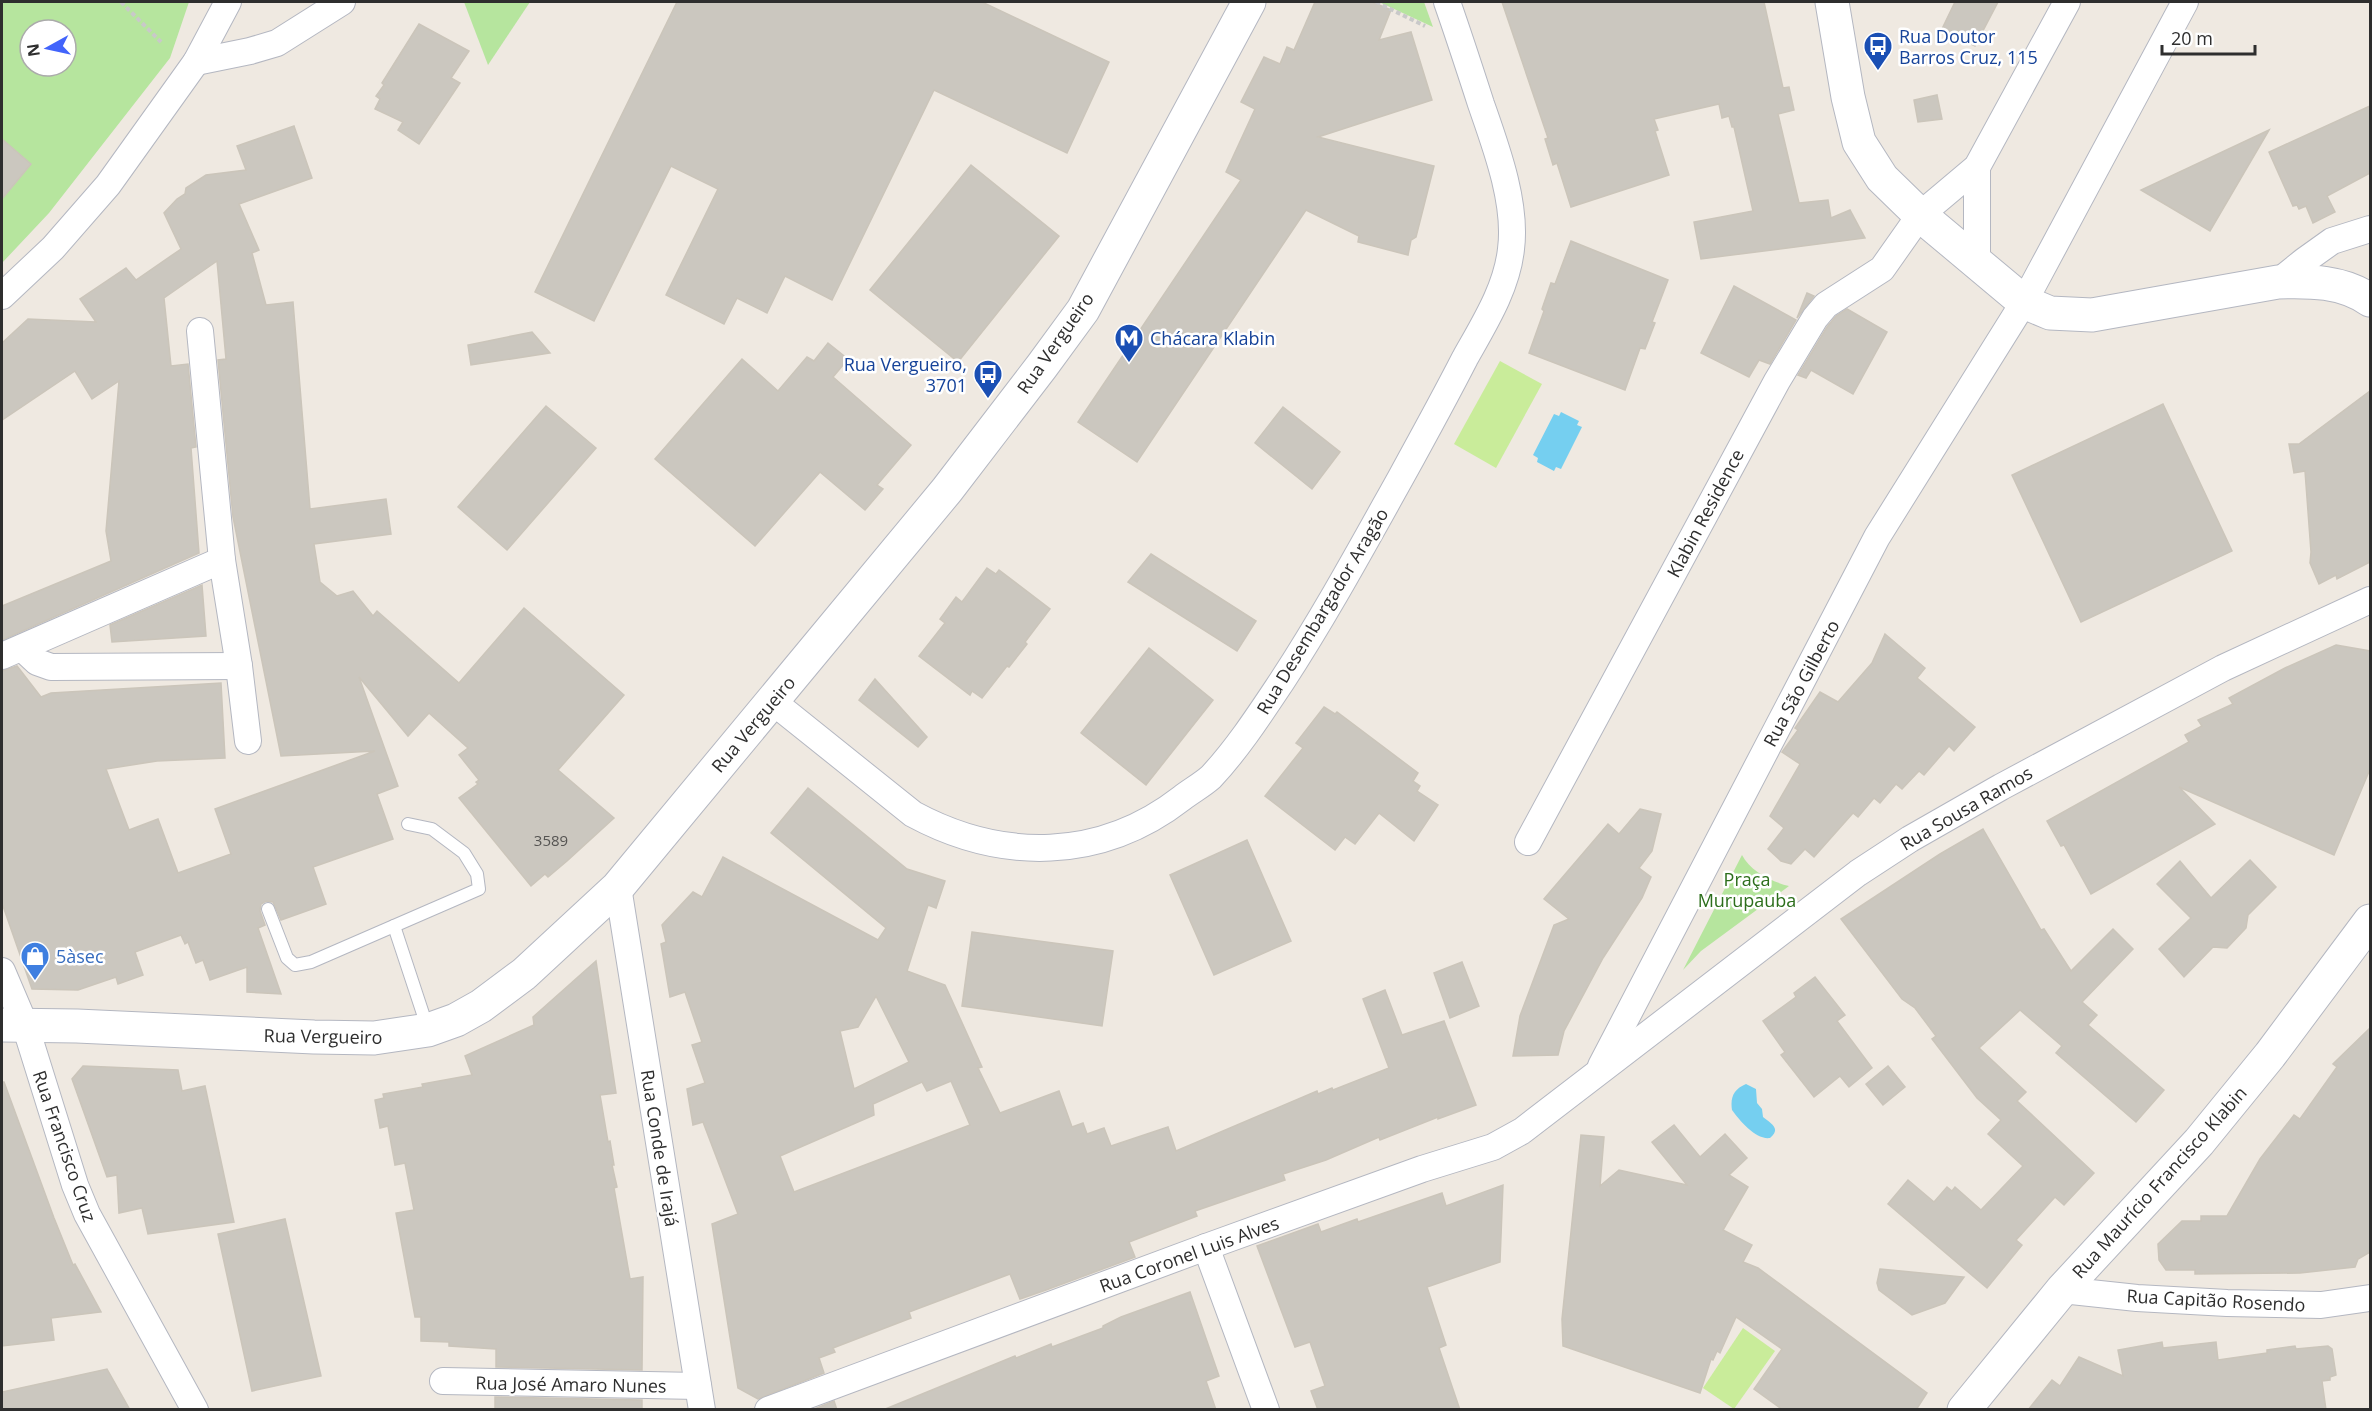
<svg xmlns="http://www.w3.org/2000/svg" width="2372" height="1411" font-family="'Open Sans',sans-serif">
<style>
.green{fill:#b6e59e;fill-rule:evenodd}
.pitch{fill:#c9ec9a}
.water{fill:#75cff0}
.building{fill:#cbc7bf;stroke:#cbc5ba;stroke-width:1.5;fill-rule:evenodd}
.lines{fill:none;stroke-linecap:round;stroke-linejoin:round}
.lane-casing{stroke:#b4b7c1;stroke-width:14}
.street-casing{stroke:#b4b7c1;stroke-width:28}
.secondary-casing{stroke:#b4b7c1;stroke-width:35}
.path{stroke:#c9c9c9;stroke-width:4;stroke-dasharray:4.5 3;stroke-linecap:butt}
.lane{stroke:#fff;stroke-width:12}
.street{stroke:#fff;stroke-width:26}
.secondary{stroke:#fff;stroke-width:33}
.labels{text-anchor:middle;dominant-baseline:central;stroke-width:5;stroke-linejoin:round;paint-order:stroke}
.number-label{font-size:15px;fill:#555452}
.transit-label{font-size:18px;fill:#164399;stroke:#fff;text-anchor:start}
.street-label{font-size:18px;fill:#2e2e2e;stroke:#fff}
.park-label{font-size:18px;fill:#2c6e1b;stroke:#fff}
.shop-label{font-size:18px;fill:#366cbe;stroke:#fff;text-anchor:start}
</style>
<rect width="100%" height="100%" fill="#efe9e1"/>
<!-- green -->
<g class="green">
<path d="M2 2H189L170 58 49 213 2 263ZM30 30H66V66H30Z"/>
<path d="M464 2H530L488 65Z"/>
<path d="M1379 2H1424L1433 27Z"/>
<path d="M1742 855C1750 871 1772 882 1789 886L1701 951 1683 970Z"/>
</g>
<!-- pitch -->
<g class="pitch">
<path d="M1500 361 1542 384 1496 468 1454 444Z"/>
<path d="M1743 1328 1775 1351 1734 1409 1703 1388Z"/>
</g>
<!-- water -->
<g class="water">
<path d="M1561 412 1579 421 1577 425 1582 427 1561 469 1556 467 1554 471 1537 462 1538 458 1533 455 1554 414 1559 416Z"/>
<path d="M1746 1084 1756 1089 1757 1103 1762 1109 1763 1117C1770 1123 1782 1128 1770 1138 1756 1140 1740 1121 1732 1110 1730 1097 1734 1089 1746 1084Z"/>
</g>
<!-- building -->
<g class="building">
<path d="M677 2H982L1109 62 1067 153 934 90 832 300 785 276 767 313 737 298 724 324 666 295 718 189 671 166 594 321 535 292Z"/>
<path d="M1315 2H1372L1391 10 1379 40 1411 32 1432 100 1318 137 1434 166 1416 237 1411 240 1408 255 1358 242 1359 236 1306 210 1137 462 1078 422 1241 180 1226 172 1255 109 1241 102 1264 57 1280 64 1287 47 1294 50Z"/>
<path d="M1502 2H1764L1783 88 1789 87 1794 110 1778 114 1799 203 1828 200 1831 218 1850 210 1865 238 1701 259 1694 222 1753 211 1734 127H1732L1729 116 1722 118 1719 104 1654 119 1658 130 1655 131 1669 175 1571 207 1557 163 1553 165 1545 139 1548 138Z"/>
<path d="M1955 2H1998L1975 46 1942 29Z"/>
<path d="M419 24 469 51 451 78 460 83 419 144 398 130 403 122 375 109 380 99 376 96 384 85 382 83Z"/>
<path d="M1937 95 1942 119 1918 122 1914 100Z"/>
<path d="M2370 106V173L2327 196 2335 212 2313 223 2306 206 2299 209 2297 205 2293 206 2269 152Z"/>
<path d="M294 126 312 178 239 204 259 250 252 253 266 305 293 302 310 509 386 499 391 534 314 544 320 582 337 596 353 591 373 616 377 611 459 683 524 608 624 695 558 770 614 818 567 861 548 877 545 874 531 886 459 798 478 784 476 782 479 780 459 755 468 748 429 713 408 736 359 677 398 786 377 794 393 839 313 867 326 904 281 920 273 902 266 901 261 904 260 911 265 925 258 928 281 994 247 992V967L210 980 203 960 196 963 188 942 185 944 181 935 135 952 143 975 118 984 116 977 78 990 32 989 2 903V671L17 666 41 697 51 693 221 683 225 758 157 761 106 769 129 830 158 819 178 873 231 854 215 809 375 751 281 756 233 517 218 360 226 359 217 261 164 298 171 366 188 364 196 447 191 448 199 553 2 640V606L111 561 106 531 119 381 92 399 75 371 2 420V343L28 319 96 322 80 299 126 268 136 280 181 249 164 213 177 199 185 194 186 188 206 175 246 170 237 146Z"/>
<path d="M2269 130 2210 231 2141 190Z"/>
<path d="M2 139 31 164 2 199Z"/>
<path d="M971 165 1059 236 958 362 870 290Z"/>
<path d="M1571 241 1668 280 1652 322 1655 323 1645 349 1640 348 1625 390 1529 353 1544 311 1542 309 1551 283 1555 284Z"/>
<path d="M1734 286 1796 320 1770 364 1759 360 1749 377 1701 353Z"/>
<path d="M1807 293 1814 296 1797 318Z"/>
<path d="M1847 309 1887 332 1853 394 1811 370 1806 378 1798 375 1827 327 1836 316Z"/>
<path d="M532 332 550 353 471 365 468 345Z"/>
<path d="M828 343 848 359 833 377 911 445 877 485 883 489 865 510 820 472 755 546 655 459 742 359 778 391 807 357 814 361Z"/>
<path d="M2370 391V562L2337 579 2336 575 2319 584 2310 563 2311 552 2305 471 2294 473 2289 444H2299Z"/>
<path d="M2163 404 2232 551 2081 622 2012 475Z"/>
<path d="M546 406 596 448 507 550 458 507Z"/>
<path d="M1283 407 1340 452 1312 489 1255 443Z"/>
<path d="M1151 554 1256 621 1237 651 1128 582Z"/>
<path d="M987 568 996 574 999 570 1050 609 1025 642 1027 644 1009 667 1007 666 982 698 972 691 970 695 919 656 945 623 940 619 956 597 962 602Z"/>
<path d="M202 585 206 636 112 642 110 625Z"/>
<path d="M1885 634 1925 668 1917 678 1975 727 1954 751 1949 746 1924 775 1919 771 1902 789 1896 784 1880 803 1874 798 1858 817 1853 813 1814 857 1805 849 1791 864 1781 861 1768 849 1784 828 1770 816 1800 764 1782 752 1798 730 1795 728 1820 692 1838 702 1872 663Z"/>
<path d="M2336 645 2370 651V769L2334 855 2179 787 2215 824 2091 894 2064 845 2061 846 2047 821 2189 742 2185 735 2202 726 2198 720 2233 704 2229 698 2285 668Z"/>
<path d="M1149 648 1213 700 1146 785 1081 733Z"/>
<path d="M875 679 927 737 918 747 859 700Z"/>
<path d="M1324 707 1335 714 1337 712 1418 773 1413 781 1420 786 1417 791 1438 805 1414 841 1379 813 1355 844 1345 837 1335 850 1265 796 1303 748 1296 743Z"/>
<path d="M808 788 907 869 945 881 936 908 928 905 907 971 945 985 982 1067 978 1068 1000 1113 1059 1091 1072 1127 1083 1123 1087 1134 1104 1128 1111 1146 1168 1127 1176 1151 1317 1091 1318 1094 1332 1088 1333 1090 1389 1068 1363 999 1385 990 1402 1035 1444 1021 1476 1105 1438 1119V1117L1380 1140 1379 1137 1326 1160 1283 1174 1285 1180 1195 1211 1197 1216 1129 1242 1135 1257 1046 1290 1020 1299 1010 1274 909 1312 911 1318 833 1348 835 1352 819 1358 824 1373 758 1399 738 1388 712 1224 738 1214 703 1122 693 1125 687 1089 705 1083 692 1045 702 1042 685 992 670 997 661 944 666 942 662 925 693 892 702 897 723 857 878 940 886 928 771 833ZM876 996 909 1062 854 1089 840 1031 858 1027ZM951 1081 970 1125 794 1192 780 1156 874 1115 873 1104 922 1082 927 1091Z"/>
<path d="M1640 809 1661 814 1652 851 1639 868 1651 877 1642 898 1603 958 1564 1031 1558 1055 1513 1056 1520 1016 1554 925 1569 919 1544 899 1608 824 1619 834Z"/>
<path d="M1983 829 2041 930 2044 929 2071 971 2113 929 2133 949 2082 1002 2097 1015 2088 1025 2164 1090 2136 1122 2056 1053 2062 1046 2020 1010 1979 1048 2026 1092 2017 1101 2094 1173 2064 1205 2055 1197 2016 1240 2022 1245 1987 1288 1888 1204 1908 1180 1934 1202 1947 1187 1952 1191 1955 1187 1981 1210 2023 1166 1988 1134 2001 1120 1977 1098 1932 1039 1936 1036 1915 1008 1902 999 1841 919 1940 854Z"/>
<path d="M1247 840 1291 941 1214 975 1170 875Z"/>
<path d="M2250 860 2276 887 2248 915 2246 928 2227 948 2213 947 2184 977 2159 949 2191 918 2157 884 2180 861 2211 898Z"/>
<path d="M972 932 1113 951 1102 1026 962 1006Z"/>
<path d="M596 961 616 1093 600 1095 608 1142 610 1141 614 1165H612L617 1187 614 1188 630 1279 643 1277 642 1370 496 1367V1349L449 1346V1342L421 1341V1317H415L396 1213 414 1210 405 1163 395 1165 388 1126 380 1128 375 1100 384 1098 383 1094 423 1087 422 1084 472 1075 465 1056 534 1025 533 1017Z"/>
<path d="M1462 962 1479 1006 1450 1018 1434 973Z"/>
<path d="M1815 977 1845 1015 1837 1021 1872 1068 1849 1087 1840 1076 1814 1097 1781 1055 1785 1052 1763 1021 1796 997 1794 993Z"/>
<path d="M2370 1028V1252L2358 1259 2355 1267 2300 1273 2195 1274V1270H2166L2159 1260 2158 1244 2182 1221H2201V1216H2227L2260 1159 2294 1115 2300 1119 2337 1067 2333 1064Z"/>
<path d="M83 1066 178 1070 182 1091 205 1086 234 1222 148 1234 142 1208 119 1213 117 1175 107 1177 72 1079Z"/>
<path d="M1888 1066 1905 1087 1883 1105 1866 1084Z"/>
<path d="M2 1082H4L54 1218 73 1265 75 1264 101 1312 51 1318 54 1340 2 1346Z"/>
<path d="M1674 1125 1700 1157 1725 1134 1747 1158 1729 1175 1748 1187 1723 1230 1752 1245 1743 1262 1758 1268 1927 1393 1916 1410H1783L1754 1389 1782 1349 1736 1317 1720 1353 1717 1351 1713 1360 1711 1359 1700 1393 1563 1346 1562 1319 1581 1135 1604 1137 1600 1186 1619 1170 1687 1185 1652 1142Z"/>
<path d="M1503 1185 1500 1262 1427 1287 1446 1345 1439 1348 1460 1410H1318L1311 1391 1325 1386 1310 1342 1295 1347 1257 1246 1318 1224 1321 1232 1357 1219 1358 1222 1442 1193 1446 1206Z"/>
<path d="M285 1219 321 1376 252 1391 218 1234Z"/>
<path d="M1880 1269 1964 1277 1945 1303 1912 1315 1879 1290 1877 1283Z"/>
<path d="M1190 1292 1219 1376 1206 1381 1216 1410H883L1015 1356 1016 1358 1051 1344 1052 1347 1103 1328V1326L1121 1317Z"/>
<path d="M2162 1342 2163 1348 2216 1342 2218 1360 2267 1353V1350L2295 1346 2296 1349 2328 1346 2332 1349 2336 1375 2330 1377V1380L2322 1381 2326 1410H2028L2052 1380 2060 1386 2079 1357 2123 1376 2118 1350Z"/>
<path d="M107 1369 130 1410H2V1392Z"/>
<path d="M495 1397 642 1400V1410H495Z"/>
<path d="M834 1401 837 1410H812Z"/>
</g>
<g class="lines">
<!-- lane casing -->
<g class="lane-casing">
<g id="lane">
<path d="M268 909 287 958 295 965 311 962 479 889 477 874 464 853 432 829 408 824"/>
<path d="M394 926 428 1029"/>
</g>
</g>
<!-- street casing -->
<g class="street-casing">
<g id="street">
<path d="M196 62 250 51 277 43 342 2"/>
<path d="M1977 263V167"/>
<path d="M2278 282 2304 261 2332 241 2370 229"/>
<path d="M2 296 53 248 108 185 196 62 228 2"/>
<path d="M200 331 222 560 239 666 248 741"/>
<path d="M22 648 37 662 51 667 239 666"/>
<path d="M2 656 222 560"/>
<path d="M772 701 913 814C1002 862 1101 861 1182 798 1191 791 1202 785 1211 777 1238 748 1260 714 1282 681 1325 615 1362 547 1400 479 1422 439 1444 399 1465 358 1484 324 1507 288 1511 249 1517 203 1496 147 1481 104 1470 70 1459 36 1447 2"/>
<path d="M1528 842 1777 381 1815 318 1826 305 1882 269 1920 215 1977 167 2067 2"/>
<path d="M618 887 702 1410"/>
<path d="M2 971 25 1025 75 1185 87 1214 195 1410"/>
<path d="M1601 1066 1877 537 2024 302 2185 2"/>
<path d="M1206 1247 1266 1410"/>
<path d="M2062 1290 2137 1298 2227 1303 2321 1305 2370 1298"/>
<path d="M443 1381 698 1386"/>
<path d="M768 1410 1206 1247 1422 1169 1493 1147 1522 1131 1858 873 1910 839 2001 787 2223 668 2370 600"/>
</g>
</g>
<!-- secondary casing -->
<g class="secondary-casing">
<g id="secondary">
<path d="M1832 2 1848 97 1859 142 1882 178 1920 215 2024 302 2050 313 2092 315 2278 282C2311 281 2342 281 2370 300"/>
<path d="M2 1025 77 1026 314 1037 374 1038 428 1030 456 1020 481 1006 524 974 618 887 947 490 1042 366 1083 310 1249 2"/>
<path d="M1964 1410 2062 1290 2199 1142 2270 1055 2370 921"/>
</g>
</g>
<!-- path -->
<g class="path">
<path d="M121 2 161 42"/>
<path d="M1376 2 1425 26"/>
</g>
<!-- lane -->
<use href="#lane" class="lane"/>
<!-- street -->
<use href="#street" class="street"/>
<!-- secondary -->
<use href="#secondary" class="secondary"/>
</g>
<!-- icons -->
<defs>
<g id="bus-pin" transform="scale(1.5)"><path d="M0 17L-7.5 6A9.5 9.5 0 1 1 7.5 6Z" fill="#1a4fb4" stroke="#fff"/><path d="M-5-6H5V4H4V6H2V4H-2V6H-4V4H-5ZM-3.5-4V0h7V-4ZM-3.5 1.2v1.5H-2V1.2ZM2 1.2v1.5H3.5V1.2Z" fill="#fff"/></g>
<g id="metro-pin" transform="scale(1.5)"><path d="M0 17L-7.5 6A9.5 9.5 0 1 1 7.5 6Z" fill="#1a4fb4" stroke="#fff"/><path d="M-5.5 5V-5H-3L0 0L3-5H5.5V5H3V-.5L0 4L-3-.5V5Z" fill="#fff"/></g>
<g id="shop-pin" transform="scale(1.5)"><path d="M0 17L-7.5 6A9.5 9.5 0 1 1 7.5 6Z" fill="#3f7fe0" stroke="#fff"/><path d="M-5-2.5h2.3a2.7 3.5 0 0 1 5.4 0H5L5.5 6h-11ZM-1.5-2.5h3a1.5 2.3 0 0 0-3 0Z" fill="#fff"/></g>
</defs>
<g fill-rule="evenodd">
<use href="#bus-pin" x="1878" y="46"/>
<use href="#metro-pin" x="1129" y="338"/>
<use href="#bus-pin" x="988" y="374"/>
<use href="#shop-pin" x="35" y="956"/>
</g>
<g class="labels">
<!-- number labels -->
<g class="number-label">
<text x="551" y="840">3589</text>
</g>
<!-- transit labels -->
<g class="transit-label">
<text x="1899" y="36">Rua Doutor<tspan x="1899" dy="21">Barros Cruz, 115</tspan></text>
<text x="1150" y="338">Chácara Klabin</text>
<text x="967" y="364" text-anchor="end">Rua Vergueiro,<tspan x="967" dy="21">3701</tspan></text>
</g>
<!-- street labels -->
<g class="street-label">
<text transform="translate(1055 343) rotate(-55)">Rua Vergueiro</text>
<text transform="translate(1705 513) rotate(-62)">Klabin Residence</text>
<text transform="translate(1322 611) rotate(-59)">Rua Desembargador Aragão</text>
<text transform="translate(1801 683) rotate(-62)">Rua São Gilberto</text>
<text transform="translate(753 724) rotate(-50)">Rua Vergueiro</text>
<text transform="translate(1966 808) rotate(-30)">Rua Sousa Ramos</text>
<text transform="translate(323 1036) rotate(1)">Rua Vergueiro</text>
<text transform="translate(65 1146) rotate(71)">Rua Francisco Cruz</text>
<text transform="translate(660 1148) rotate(81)">Rua Conde de Irajá</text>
<text transform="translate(2159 1182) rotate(-48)">Rua Maurício Francisco Klabin</text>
<text transform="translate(1189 1254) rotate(-20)">Rua Coronel Luis Alves</text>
<text transform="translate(2216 1300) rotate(3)">Rua Capitão Rosendo</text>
<text transform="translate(571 1384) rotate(1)">Rua José Amaro Nunes</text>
</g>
<!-- park labels -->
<g class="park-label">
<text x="1747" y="879">Praça<tspan x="1747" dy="21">Murupauba</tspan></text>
</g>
<!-- shop labels -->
<g class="shop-label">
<text x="56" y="956">5àsec</text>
</g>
</g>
<!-- border -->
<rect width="2372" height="1411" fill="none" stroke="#2e2e2e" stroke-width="6"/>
<!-- north arrow -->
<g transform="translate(48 48) rotate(262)"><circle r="28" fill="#ffffff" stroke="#ababab" stroke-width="1.5"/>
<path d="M0-4.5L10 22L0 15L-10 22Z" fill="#4264fb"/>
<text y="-9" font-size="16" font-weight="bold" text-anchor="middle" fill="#2e2e2e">N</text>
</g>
<!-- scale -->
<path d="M2162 45v9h93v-9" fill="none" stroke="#2e2e2e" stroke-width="3"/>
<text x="2171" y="45" font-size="18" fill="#2e2e2e" stroke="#ffffff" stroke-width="4.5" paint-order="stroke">20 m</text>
</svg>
